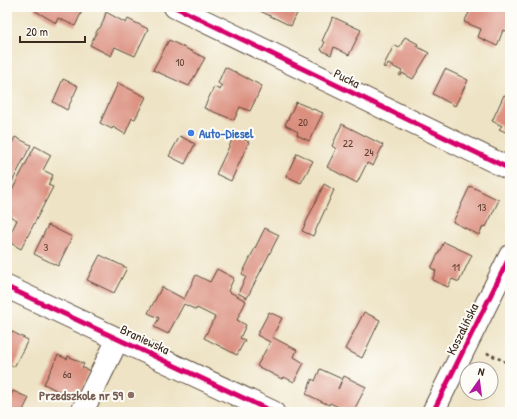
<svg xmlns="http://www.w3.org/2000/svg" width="517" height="419" font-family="'Patrick Hand',sans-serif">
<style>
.building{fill:#db8f7f}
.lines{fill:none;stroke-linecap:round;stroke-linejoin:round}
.minor-casing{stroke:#564637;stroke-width:24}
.path{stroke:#564637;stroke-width:2.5;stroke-dasharray:3 3;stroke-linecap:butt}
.minor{stroke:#fff;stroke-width:22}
.cycleway-casing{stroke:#fdfcf7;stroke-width:8}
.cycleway{stroke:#d6006c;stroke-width:5}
.shop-dot{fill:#3f7fe0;stroke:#fdfcf7;stroke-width:1.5}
.education-dot{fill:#8d6e63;stroke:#fdfcf7;stroke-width:1.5}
.labels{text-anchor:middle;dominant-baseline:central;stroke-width:4;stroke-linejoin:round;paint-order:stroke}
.number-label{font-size:11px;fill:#634336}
.street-label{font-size:13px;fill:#3b2a1e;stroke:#fdfcf7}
.shop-label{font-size:13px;font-weight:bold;fill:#366cbe;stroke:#fdfcf7;text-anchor:start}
.education-label{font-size:13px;font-weight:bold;fill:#785e54;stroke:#fdfcf7;text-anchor:end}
</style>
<rect width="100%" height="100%" fill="#fdfcf7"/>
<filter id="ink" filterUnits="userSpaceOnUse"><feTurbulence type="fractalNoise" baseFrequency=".025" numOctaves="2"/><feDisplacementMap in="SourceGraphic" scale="8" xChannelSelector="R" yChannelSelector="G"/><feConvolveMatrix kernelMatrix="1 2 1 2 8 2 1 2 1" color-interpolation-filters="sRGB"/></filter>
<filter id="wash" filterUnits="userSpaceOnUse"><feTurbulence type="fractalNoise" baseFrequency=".012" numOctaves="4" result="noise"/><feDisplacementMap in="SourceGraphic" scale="16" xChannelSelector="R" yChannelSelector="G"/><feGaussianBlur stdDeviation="0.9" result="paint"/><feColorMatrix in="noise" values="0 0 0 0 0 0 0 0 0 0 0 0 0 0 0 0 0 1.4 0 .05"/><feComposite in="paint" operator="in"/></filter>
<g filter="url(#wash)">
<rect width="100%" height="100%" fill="#eee3c5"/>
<g id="blocks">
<!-- building -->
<g class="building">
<path d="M35 7H84L75 26 58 18 56 23 34 10Z"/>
<path d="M261 7H300L291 26 260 11Z"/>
<path d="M472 7H510V22L507 31 503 30 497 46 478 37 481 29 464 22Z"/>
<path d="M106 12 126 23 128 19 148 29 135 56 115 47 111 56 90 45 98 29 100 28 103 22Z"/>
<path d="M333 17 361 30 349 55 334 47 331 55 321 50 325 42 322 41Z"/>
<path d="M405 37 418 44 416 46 429 53 413 79 402 73 401 76 399 75 402 71 388 64 386 68 383 67 394 45 399 48Z"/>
<path d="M169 40 205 58 189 86 153 70Z"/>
<path d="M225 67 262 86 250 111 240 107 234 120 204 108 214 87 220 90 222 86 218 83Z"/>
<path d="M445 69 468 80 455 106 433 94Z"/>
<path d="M63 79 78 86 67 110 53 102Z"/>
<path d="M118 83 146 97 135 119 132 118 125 134 113 127 112 129 100 123Z"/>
<path d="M504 95 510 97V134L499 129 502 126 492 121Z"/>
<path d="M296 102 323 113 309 141 297 135 298 132 285 125Z"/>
<path d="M342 124 383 145 373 166 367 163 357 183 327 167 336 149 332 146Z"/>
<path d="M235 134 249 142 231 181 216 174Z"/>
<path d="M180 136 195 144 185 164 169 156Z"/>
<path d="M15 137 31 145 10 186 7 185V153Z"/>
<path d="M35 146 51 155 43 170 53 175 48 185 53 187 21 249 7 241 17 220 7 215V200Z"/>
<path d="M297 153 313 161 301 183 286 176Z"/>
<path d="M324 184 334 190 313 236 302 231Z"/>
<path d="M470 186 499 200 486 227 483 226 479 235 453 222Z"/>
<path d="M48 225 72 237 58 266 34 254Z"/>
<path d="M265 228 279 235 247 298 238 293 246 277 242 274Z"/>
<path d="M444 242 472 255 459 282 452 279 448 287 432 280 436 271 431 268Z"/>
<path d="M100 255 127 268 114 293 87 280Z"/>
<path d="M217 269 234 278 228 291 246 301 237 320 246 325 240 338 245 340 237 355 204 338 215 317 197 308 196 310 184 304 168 334 154 327 159 318 148 313 162 287 184 299 196 275 210 282Z"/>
<path d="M269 312 282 318 272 337 297 350 294 357 304 363 294 382 284 377 282 379 257 366 270 342 257 335Z"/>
<path d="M364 312 380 320 362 358 345 349Z"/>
<path d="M7 329 28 340 14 367 7 364Z"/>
<path d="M58 355 67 359 68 356 84 364 82 367 90 371 76 400 44 384Z"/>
<path d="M320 369 342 379 338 389 344 376 366 387 353 412H349L330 403 329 405 306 394 312 379 315 381Z"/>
<path d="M13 391 29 398 22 412H7V403Z"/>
</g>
</g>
</g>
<g filter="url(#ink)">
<use href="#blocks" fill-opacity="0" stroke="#564637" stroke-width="1"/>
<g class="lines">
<!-- minor casing -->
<g class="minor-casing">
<g id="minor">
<path d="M175 7 510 169"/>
<path d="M7 287 273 412"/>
<path d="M82 412 118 339"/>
<path d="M433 412 510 256"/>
</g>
</g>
<!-- path -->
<path class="path" d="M487 353 510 364"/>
<!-- minor -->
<use href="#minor" class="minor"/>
<!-- cycleway casing -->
<g class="cycleway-casing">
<g id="cycleway">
<path d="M175 7 510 169"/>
<path d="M7 287 273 412"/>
<path d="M433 412 510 256"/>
</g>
</g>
<!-- cycleway -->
<use href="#cycleway" class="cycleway"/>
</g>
</g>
<!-- markers -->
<circle class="shop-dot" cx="191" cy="133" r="4"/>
<circle class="education-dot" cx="131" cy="395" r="4"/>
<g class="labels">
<!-- number labels -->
<g class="number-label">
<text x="180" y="62">10</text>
<text x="303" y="122">20</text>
<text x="348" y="143">22</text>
<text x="369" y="152">24</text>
<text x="482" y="207">13</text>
<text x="46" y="247">3</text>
<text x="456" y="267">11</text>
<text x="67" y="374">6a</text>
</g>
<!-- street labels -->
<g class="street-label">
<text transform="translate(347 78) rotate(26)">Pucka</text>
<text transform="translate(462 329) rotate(-64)">Koszalińska</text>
<text transform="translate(145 339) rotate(25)">Braniewska</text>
</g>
<!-- shop labels -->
<g class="shop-label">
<text x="199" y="133">Auto-Diesel</text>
</g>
<!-- education labels -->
<g class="education-label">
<text x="123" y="395">Przedszkole nr 59</text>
</g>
</g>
<!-- margin -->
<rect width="517" height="419" fill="none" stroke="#fdfcf7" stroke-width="24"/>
<!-- north arrow -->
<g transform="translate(479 381) rotate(14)"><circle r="19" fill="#fdfcf7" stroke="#afa8a0"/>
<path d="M0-3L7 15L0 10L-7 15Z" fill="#b5179e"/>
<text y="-6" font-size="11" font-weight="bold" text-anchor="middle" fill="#3b2a1e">N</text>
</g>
<!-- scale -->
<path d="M20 36v6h65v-6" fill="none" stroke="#3b2a1e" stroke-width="2"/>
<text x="26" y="36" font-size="12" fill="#3b2a1e" stroke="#fdfcf7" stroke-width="3" paint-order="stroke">20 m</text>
</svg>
